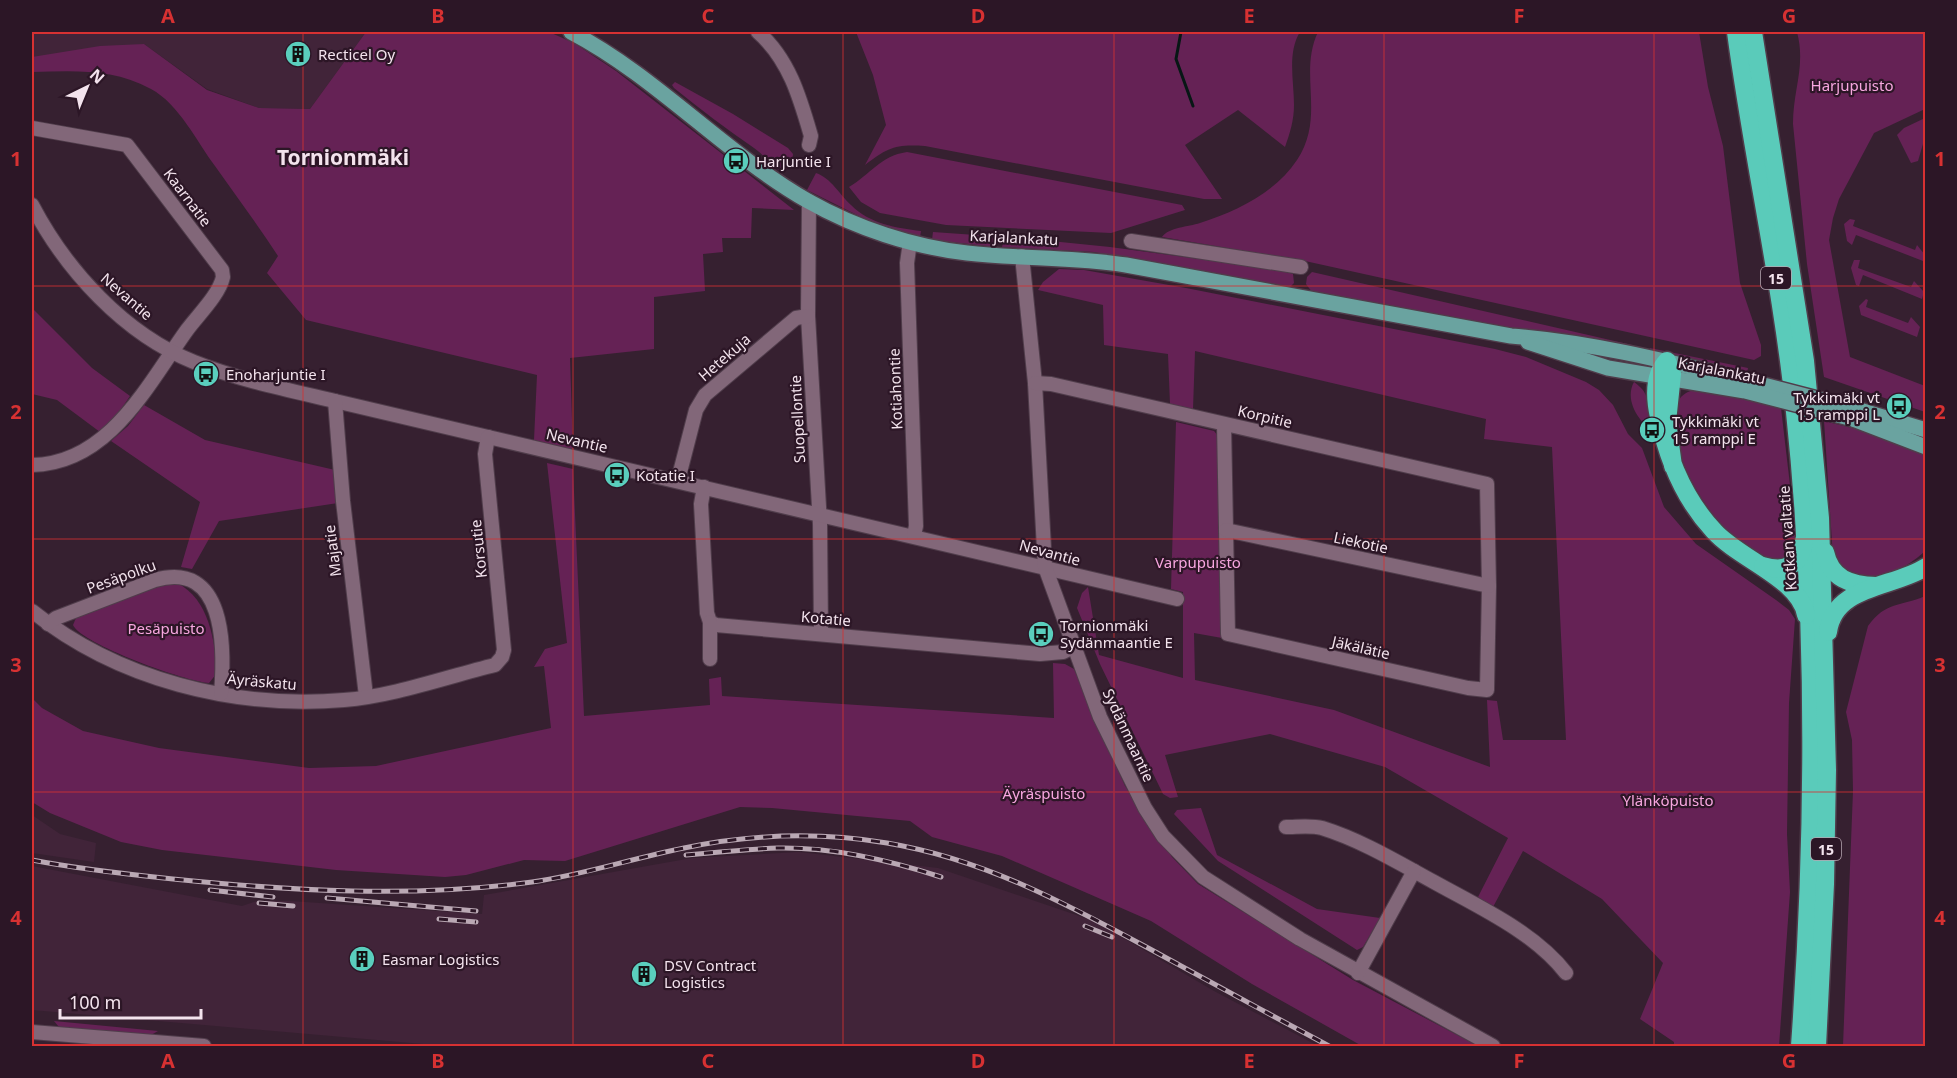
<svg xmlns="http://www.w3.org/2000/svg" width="1957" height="1078" font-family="'Noto Sans',sans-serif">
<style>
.built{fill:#412439}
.green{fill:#652255}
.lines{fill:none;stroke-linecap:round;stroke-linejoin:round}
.stream{stroke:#071715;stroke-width:3}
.minor-casing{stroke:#503d4b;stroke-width:16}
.major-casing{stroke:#503d4b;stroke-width:18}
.highway-casing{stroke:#503d4b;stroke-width:21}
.minor{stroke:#826779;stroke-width:14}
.major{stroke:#6aa3a0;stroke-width:15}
.highway{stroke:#5acbba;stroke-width:18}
.rail-casing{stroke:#baa8b4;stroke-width:5}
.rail{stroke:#2c1626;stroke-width:3;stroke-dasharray:9;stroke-linecap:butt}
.major-bridge-casing{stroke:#503d4b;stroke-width:18;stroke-linecap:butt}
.major-bridge{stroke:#6aa3a0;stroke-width:15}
.grid{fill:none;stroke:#d73132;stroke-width:1.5;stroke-opacity:0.55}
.labels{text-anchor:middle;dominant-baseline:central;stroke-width:4.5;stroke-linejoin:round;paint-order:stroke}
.shield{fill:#2c1626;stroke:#b7a6b1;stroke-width:1.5}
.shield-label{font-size:14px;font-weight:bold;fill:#f3e3ed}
.poi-label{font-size:15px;fill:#f3e3ed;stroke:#2c1626;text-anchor:start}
.park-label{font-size:15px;fill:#f7a6df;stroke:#2c1626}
.street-label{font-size:15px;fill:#f3e3ed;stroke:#2c1626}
.district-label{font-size:21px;font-weight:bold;fill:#f3e3ed;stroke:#2c1626}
.neatline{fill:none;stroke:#d73132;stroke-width:2}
.grid-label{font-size:20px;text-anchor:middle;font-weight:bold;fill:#d73132}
</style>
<rect width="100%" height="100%" fill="#362030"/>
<!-- built -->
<g class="built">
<path d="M32 32H366L310 109 259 108 207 89 144 44 32 58Z"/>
<path d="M32 815 60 834 96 843 94 862 32 853Z"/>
<path d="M799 852 938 868 1094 921 1214 991 1318 1046H446L32 1010V866L242 906 257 901H290L482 914 484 895 692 858Z"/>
</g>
<!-- green -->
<g class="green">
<path d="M366 32H549L574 43 616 71 794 210 752 208 751 238H722L723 252 703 254 705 291 654 297V349L570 358 573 450 534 440 537 375 306 320 267 273 278 256C258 225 236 196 215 166 197 142 179 104 151 89 113 68 74 71 32 72V57L100 46 144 44 207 90 259 108 310 109Z"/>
<path d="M856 32H1300C1287 53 1294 81 1294 105 1294 120 1290 133 1285 147L1238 110 1185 145 1222 199H1204L925 146C896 144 888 147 865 165L886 125 873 75Z"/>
<path d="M1318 32H1699L1708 87 1723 146 1740 283 1761 345V356L1754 360 1305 261 1162 237C1169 227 1188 227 1200 223 1237 211 1275 193 1297 160 1326 116 1298 74 1318 32Z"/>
<path d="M1797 32H1925V109L1874 133 1839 199 1833 218 1829 240 1850 357 1925 386V412L1824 377 1807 264 1793 124C1793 89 1806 66 1797 32Z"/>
<path d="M675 82 733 114 788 148 793 154 792 165 783 172C771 166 764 155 754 148 726 129 700 109 674 88L672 85Z"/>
<path d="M1925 118V137L1918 161 1911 163 1897 135 1904 128Z"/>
<path d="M907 152 1182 205 1185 210 1111 233 946 225 880 213 861 202 849 187C871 174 880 156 907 152Z"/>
<path d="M816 173C831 178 840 195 851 205 870 224 896 228 921 231L920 237 867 220 807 190Z"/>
<path d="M1850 219 1855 220 1853 226 1915 250 1917 245 1925 255 1923 261 1856 235 1852 245 1847 241 1844 224Z"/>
<path d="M933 232 990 236 996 241V247L932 240Z"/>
<path d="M1011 237 1110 247 1282 270 1293 274 1294 283 1291 286 1281 287 1094 252 1002 247 1004 239Z"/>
<path d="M1854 260H1860L1858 268 1911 287 1914 281 1924 292 1922 299 1863 275 1859 286 1856 285 1851 268Z"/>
<path d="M1059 269 1084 270 1186 288 1495 349 1526 357 1586 382 1599 390 1613 405 1628 434 1642 448 1664 507 1696 544 1776 600 1789 610 1795 619 1789 703 1787 834 1790 892 1779 1046H1674V1042L1640 1019 1663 963 1602 899 1523 851 1493 907 1478 897 1508 838 1385 767 1270 734 1165 755 1178 797 1170 798 1163 794 1100 664 1077 608 1082 593 1088 587 1099 655 1183 678V592L1171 589 1176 422 1214 431 1218 436 1222 638 1194 633 1195 680 1334 710 1490 767 1487 700 1497 701 1503 740H1566L1552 447 1484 439 1486 419 1195 351 1193 409 1170 404 1168 354 1104 345 1103 305 1038 290 1043 282Z"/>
<path d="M1312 272 1632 345 1631 350 1312 292 1306 284 1307 277Z"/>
<path d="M1866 299 1868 300 1866 307 1908 323 1911 317 1920 327 1917 337 1861 315 1859 306Z"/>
<path d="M32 308 92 368 130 396 115 418 100 432 57 400 32 394Z"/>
<path d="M1650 348 1748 368 1747 373 1649 353Z"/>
<path d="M1634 382C1653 395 1647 408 1649 428 1636 418 1625 398 1634 382Z"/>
<path d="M1695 390 1729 394 1781 408 1797 545 1785 561C1715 562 1634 400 1695 390Z"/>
<path d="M144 405 205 440 335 470 338 503 219 521 192 569 181 567 200 502 111 441 128 426Z"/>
<path d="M1824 421 1868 432 1925 456V551C1909 567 1866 591 1845 572 1840 568 1837 561 1833 557Z"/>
<path d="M547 463 573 469 584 716 710 705 709 679 721 677 722 696 1054 718 1053 663 1065 664 1074 669 1125 786 1172 857 1198 884 1353 980 1478 1046H1362L1252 984 1151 921 1002 856 932 837 910 821 772 808 740 807 565 861 524 860 466 875 445 877 336 870 162 850 121 842 50 813 32 802V698L42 708 83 731 159 748 309 768 376 766 551 728 544 666 534 667 545 649 567 643Z"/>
<path d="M177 583C209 599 215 641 217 673L209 683C187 682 81 644 73 625L76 618 83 613 159 586Z"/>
<path d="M1925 596V1046H1843L1853 791 1852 740 1846 712 1868 626C1886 601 1900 607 1925 596Z"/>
<path d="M1201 808 1217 855 1317 909 1380 918 1363 947 1357 950 1218 861 1174 814 1177 810Z"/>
<path d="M54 1021 158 1031 151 1035 59 1027Z"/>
</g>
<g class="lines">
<!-- stream -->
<path class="stream" d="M1181 32 1176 59 1193 106"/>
<!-- minor casing -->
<g class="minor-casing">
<g id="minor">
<path d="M758 32C789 59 800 98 811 136L809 145"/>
<path d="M32 128 127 145 222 270 223 277C219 295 198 315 187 330 148 384 109 464 32 465"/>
<path d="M809 201 808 316 820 524 821 634"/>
<path d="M32 205C66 270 124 334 194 362 239 380 288 390 335 401L1177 599"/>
<path d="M1131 241 1301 267"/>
<path d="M910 242 907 263 916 526 914 535"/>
<path d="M1022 256 1035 383 1045 567 1100 717 1145 808 1163 836 1203 877 1300 939 1493 1046"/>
<path d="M1035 383 1051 384 1487 484 1489 586 1487 690 1468 688 1228 634 1224 424"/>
<path d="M335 401 343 501 366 696"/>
<path d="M678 480 696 410 705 395 796 318 808 316"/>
<path d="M704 487 701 504 707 613 710 622 716 625 1040 654 1063 652 1073 647"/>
<path d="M1226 530 1489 586"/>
<path d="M32 611C118 680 234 709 344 700 394 696 446 677 495 665L502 657 504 650 485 454 488 437"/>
<path d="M48 624 56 618 155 580C225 560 225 646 221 694"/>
<path d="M710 659V622"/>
<path d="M1286 827C1297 827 1311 825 1322 828 1361 840 1399 863 1434 882 1479 907 1534 932 1566 973"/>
<path d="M1358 973 1414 871"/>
<path d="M32 1032 204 1046"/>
</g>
</g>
<!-- major casing -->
<g class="major-casing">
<g id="major">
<path d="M571 32C657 77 724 153 808 201 856 228 913 247 967 253 1020 259 1074 257 1126 265L1511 336C1591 342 1670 362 1748 381"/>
<path d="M1528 342 1608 368 1745 391"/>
<path d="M1856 409 1926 430"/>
<path d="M1853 419 1926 447"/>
</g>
</g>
<!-- highway casing -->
<g class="highway-casing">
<g id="highway">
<path d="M1736 32C1753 159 1782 284 1795 412 1817 622 1815 836 1800 1046"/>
<path d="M1753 32 1805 361 1820 518 1827 770 1825 884 1817 1046"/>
<path d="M1673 466 1667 422 1672 374 1667 361C1653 376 1655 399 1659 417 1668 460 1684 499 1714 531 1739 559 1800 579 1806 615"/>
<path d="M1825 552C1831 579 1850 585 1876 586"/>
<path d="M1763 566C1786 573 1801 565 1804 541"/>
<path d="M1828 632C1834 585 1893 588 1926 567"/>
</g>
</g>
<!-- minor -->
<use href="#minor" class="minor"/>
<!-- major -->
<use href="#major" class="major"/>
<!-- highway -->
<use href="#highway" class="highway"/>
<!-- rail casing -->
<g class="rail-casing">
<g id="rail">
<path d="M686 855C717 852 748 849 778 848 833 847 889 860 941 877"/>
<path d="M32 860C78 869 125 874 173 879 292 891 413 898 532 882 584 875 633 858 684 848 751 834 820 832 887 843 983 859 1065 903 1150 949 1210 982 1269 1014 1329 1046"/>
<path d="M210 890 273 897"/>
<path d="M327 898 476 911"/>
<path d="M259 903 293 906"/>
<path d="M439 919 476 922"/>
<path d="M1085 926 1112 937"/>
</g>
</g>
<!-- rail -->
<use href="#rail" class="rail"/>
<!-- major-bridge casing -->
<g class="major-bridge-casing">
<g id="major-bridge">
<path d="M1748 381 1856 409"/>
<path d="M1745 391 1853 419"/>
</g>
</g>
<!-- major-bridge -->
<use href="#major-bridge" class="major-bridge"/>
</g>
<!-- grid -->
<path class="grid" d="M303 32V1046M573 32V1046M843 32V1046M1114 32V1046M1384 32V1046M1654 32V1046M32 286H1926M32 539H1926M32 792H1926"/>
<!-- icons -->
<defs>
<g id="building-disc" transform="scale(1.35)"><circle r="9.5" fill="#5acebd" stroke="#2c1626"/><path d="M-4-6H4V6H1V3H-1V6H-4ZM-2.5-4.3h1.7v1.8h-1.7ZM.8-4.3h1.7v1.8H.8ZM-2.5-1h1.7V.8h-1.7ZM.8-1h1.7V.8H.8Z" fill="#111"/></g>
<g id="bus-disc" transform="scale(1.35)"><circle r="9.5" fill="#5acebd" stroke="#2c1626"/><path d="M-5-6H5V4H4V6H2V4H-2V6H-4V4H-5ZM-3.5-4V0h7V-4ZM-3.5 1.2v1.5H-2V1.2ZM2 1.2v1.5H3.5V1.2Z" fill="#111"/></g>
</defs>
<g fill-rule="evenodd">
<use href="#building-disc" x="298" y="54"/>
<use href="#bus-disc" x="736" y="161"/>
<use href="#bus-disc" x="206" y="374"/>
<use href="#bus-disc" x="1899" y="406"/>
<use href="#bus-disc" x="1652" y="430"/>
<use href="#bus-disc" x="617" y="475"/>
<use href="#bus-disc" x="1041" y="634"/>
<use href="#building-disc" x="362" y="959"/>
<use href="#building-disc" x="644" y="974"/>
</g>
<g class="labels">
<!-- shield labels -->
<g class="shield">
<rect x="1761" y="267" width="30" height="22" rx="4.5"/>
<rect x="1811" y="838" width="30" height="22" rx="4.5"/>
</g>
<g class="shield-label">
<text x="1776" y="278">15</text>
<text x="1826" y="849">15</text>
</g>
<!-- poi labels -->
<g class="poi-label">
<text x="318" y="54">Recticel Oy</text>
<text x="756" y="161">Harjuntie I</text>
<text x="226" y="374">Enoharjuntie I</text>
<text x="1880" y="397" text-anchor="end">Tykkimäki vt<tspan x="1880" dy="17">15 ramppi L</tspan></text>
<text x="1672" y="421">Tykkimäki vt<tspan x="1672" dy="17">15 ramppi E</tspan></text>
<text x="636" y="475">Kotatie I</text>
<text x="1060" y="625">Tornionmäki<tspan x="1060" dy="17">Sydänmaantie E</tspan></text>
<text x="382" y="959">Easmar Logistics</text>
<text x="664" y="965">DSV Contract<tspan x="664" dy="17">Logistics</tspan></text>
</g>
<!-- park labels -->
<g class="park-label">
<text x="1852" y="85">Harjupuisto</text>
<text x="1198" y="562">Varpupuisto</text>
<text x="166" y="628">Pesäpuisto</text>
<text x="1044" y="793">Äyräspuisto</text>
<text x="1668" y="800">Ylänköpuisto</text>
</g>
<!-- street labels -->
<g class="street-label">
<text transform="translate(188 197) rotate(53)">Kaarnatie</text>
<text transform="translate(1014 237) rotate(3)">Karjalankatu</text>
<text transform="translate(127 296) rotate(41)">Nevantie</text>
<text transform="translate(724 357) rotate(-41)">Hetekuja</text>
<text transform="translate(1722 370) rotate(11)">Karjalankatu</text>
<text transform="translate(895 389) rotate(-92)">Kotiahontie</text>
<text transform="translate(1265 416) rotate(13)">Korpitie</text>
<text transform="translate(797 419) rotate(-93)">Suopellontie</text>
<text transform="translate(577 440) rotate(13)">Nevantie</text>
<text transform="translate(1787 538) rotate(-94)">Kotkan valtatie</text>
<text transform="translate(1361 542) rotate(12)">Liekotie</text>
<text transform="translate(478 549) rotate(-96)">Korsutie</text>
<text transform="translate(332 551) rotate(-97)">Majatie</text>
<text transform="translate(1050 552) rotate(15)">Nevantie</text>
<text transform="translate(121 576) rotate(-20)">Pesäpolku</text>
<text transform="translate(826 618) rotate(5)">Kotatie</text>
<text transform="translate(1361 647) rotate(13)">Jäkälätie</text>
<text transform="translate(262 681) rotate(5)">Äyräskatu</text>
<text transform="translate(1129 735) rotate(65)">Sydänmaantie</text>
</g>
<!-- district labels -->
<g class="district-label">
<text x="343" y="157">Tornionmäki</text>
</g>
</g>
<!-- border -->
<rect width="1957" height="1078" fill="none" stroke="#2c1626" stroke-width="66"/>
<!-- north arrow -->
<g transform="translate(87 87) rotate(43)" stroke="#2c1626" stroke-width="4.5" paint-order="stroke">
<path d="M0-4.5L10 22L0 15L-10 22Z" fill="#f3e3ed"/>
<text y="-9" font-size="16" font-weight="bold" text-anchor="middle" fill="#f3e3ed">N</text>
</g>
<!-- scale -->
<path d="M60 1009v9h141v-9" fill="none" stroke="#f3e3ed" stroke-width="3"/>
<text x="69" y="1009" font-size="18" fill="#f3e3ed" stroke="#2c1626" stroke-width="4.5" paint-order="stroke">100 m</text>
<rect x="33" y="33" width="1891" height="1012" class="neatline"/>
<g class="grid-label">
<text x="168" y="23">A</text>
<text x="438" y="23">B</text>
<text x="708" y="23">C</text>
<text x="978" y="23">D</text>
<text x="1249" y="23">E</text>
<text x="1519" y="23">F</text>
<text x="1789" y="23">G</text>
<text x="16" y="166">1</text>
<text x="1940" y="166">1</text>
<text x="16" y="419">2</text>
<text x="1940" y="419">2</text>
<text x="16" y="672">3</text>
<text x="1940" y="672">3</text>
<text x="16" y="925">4</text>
<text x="1940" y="925">4</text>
<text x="168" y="1068">A</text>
<text x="438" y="1068">B</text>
<text x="708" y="1068">C</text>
<text x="978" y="1068">D</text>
<text x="1249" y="1068">E</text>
<text x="1519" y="1068">F</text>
<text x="1789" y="1068">G</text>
</g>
</svg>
